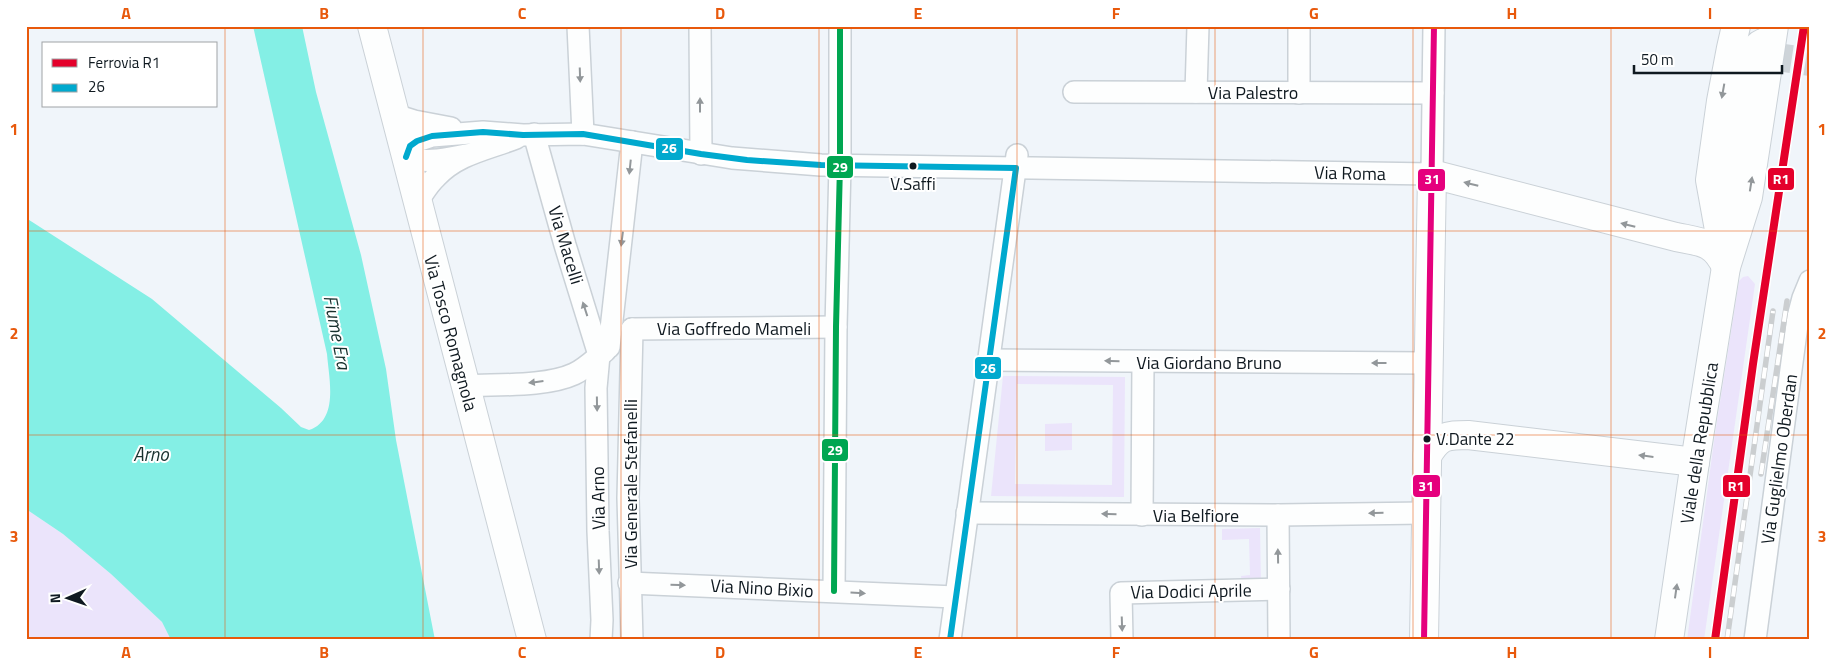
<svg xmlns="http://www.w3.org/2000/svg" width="1836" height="666" font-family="'Titillium Web',sans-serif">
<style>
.green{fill:#ebe4fb;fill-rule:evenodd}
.water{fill:#84efe5}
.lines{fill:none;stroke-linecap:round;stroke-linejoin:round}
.secondary-tunnel{stroke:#ced4d9;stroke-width:28;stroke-dasharray:28 14;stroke-linecap:butt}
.street-casing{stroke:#cad1d7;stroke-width:24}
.secondary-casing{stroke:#cad1d7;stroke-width:30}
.primary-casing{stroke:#cad1d7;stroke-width:30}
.street{stroke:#fdfefe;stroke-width:21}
.secondary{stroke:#fdfefe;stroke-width:28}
.primary{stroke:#fdfefe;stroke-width:28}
.rail-casing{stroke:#cbced0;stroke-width:5.5}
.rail{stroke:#fff;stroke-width:4;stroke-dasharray:11;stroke-linecap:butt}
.bus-1-casing{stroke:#fff;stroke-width:10}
.bus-2-casing{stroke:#fff;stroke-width:10}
.bus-3-casing{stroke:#fff;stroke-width:10}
.bus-1{stroke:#00a9ce;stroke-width:6}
.bus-2{stroke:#00a651;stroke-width:6}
.bus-3{stroke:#e5007d;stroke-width:6}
.rail-1-casing{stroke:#fff;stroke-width:11}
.rail-1{stroke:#e4002b;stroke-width:8}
.oneway{fill:#92979a}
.grid{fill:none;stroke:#e8590c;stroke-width:1;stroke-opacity:0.55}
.bus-dot{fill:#0f1920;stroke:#fff;stroke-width:2}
.labels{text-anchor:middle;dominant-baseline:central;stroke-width:4;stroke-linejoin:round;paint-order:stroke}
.bus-label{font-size:17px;fill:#0f1920;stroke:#fff}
.street-label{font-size:18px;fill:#0f1920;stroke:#fff}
.water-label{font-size:19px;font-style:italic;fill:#18312e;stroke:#fff}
.line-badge{stroke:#fff;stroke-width:2}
.badge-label{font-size:14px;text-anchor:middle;font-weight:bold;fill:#fff}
.neatline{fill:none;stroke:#e8590c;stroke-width:2}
.grid-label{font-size:16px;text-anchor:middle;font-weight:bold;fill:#e8590c}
</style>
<rect width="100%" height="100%" fill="#f0f5fa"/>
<!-- green -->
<g class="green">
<path d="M1748 276 1755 284 1704 640H1687L1715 434 1739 281 1743 277Z"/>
<path d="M1003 376 1125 377 1124 497 991 496ZM1017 384 1113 385 1112 485 1015 484Z"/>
<path d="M1072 423V450L1045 451V424Z"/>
<path d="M26 509 63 534 111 574 162 622 171 640H26Z"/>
<path d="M1260 528 1261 585 1242 586 1241 576 1250 575 1249 539 1222 540V529Z"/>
</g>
<!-- water -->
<path class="water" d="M253 26H302L316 92 361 255 386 369 396 440 435 640H171L162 622 111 574 63 534 26 509V218L152 299 281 408 301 427 309 430C339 420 329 379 327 354Z"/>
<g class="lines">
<!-- secondary-tunnel -->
<path class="secondary-tunnel" d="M1764 55 1810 62"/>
<!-- street casing -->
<g class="street-casing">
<g id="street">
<path d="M578 26 583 134"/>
<path d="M700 26 701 154"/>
<path d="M1299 26V93"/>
<path d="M1074 92 1433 93"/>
<path d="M1196 92 1198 26"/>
<path d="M395 115 414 121 451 128"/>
<path d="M534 134 565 245 599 355 596 388 598 531 602 620 601 640"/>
<path d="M466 155C445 159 426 164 406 157L410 146 417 141 432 136 483 132 523 135 583 134 732 158 821 165 1432 174 1434 26"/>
<path d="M417 202C423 194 428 184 436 177 457 154 488 149 516 138"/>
<path d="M632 329 836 327"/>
<path d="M609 347 632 142"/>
<path d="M989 360 1428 363"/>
<path d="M465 386C496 384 546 387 574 374 585 369 595 359 605 351"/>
<path d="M967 513 1278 515 1425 513"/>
<path d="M1142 515 1143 362"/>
<path d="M1278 515 1279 640"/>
<path d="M629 583 955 597"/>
<path d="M834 591 836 327 840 165V26"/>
<path d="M632 640 628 498 632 329"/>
<path d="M950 640 1017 155"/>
<path d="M1122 640 1121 593 1279 589"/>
<path d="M1755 640 1798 317 1803 298 1810 281"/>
</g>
</g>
<!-- secondary casing -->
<g class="secondary-casing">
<g id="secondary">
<path d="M1730 223C1728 186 1735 148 1740 111 1743 92 1743 68 1754 51 1757 46 1761 43 1766 42"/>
<path d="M1725 263 1710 180 1721 101 1731 48 1736 26"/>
<path d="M1427 456C1439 436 1445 435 1468 435L1695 462"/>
<path d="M1424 640 1432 174 1676 237C1701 242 1714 241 1726 267"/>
<path d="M1669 640 1695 462 1726 267 1748 197 1774 26"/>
</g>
</g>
<!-- primary casing -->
<g class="primary-casing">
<path id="primary" d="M372 26 532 640"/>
</g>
<!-- street -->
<use href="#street" class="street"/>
<!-- secondary -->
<use href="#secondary" class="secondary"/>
<!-- primary -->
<use href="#primary" class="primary"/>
<!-- rail casing -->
<g class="rail-casing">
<g id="rail">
<path d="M1761 474 1787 301"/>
<path d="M1715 640 1753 364 1804 26"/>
<path d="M1727 640 1773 311"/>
</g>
</g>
<!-- rail -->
<use href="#rail" class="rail"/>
<!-- bus-1 casing -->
<g class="bus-1-casing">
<path id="bus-1" d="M406 157 410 146 417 141 432 136 483 132 523 135 583 134 701 154 747 160 821 165 1016 168 950 640"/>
</g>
<!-- bus-2 casing -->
<g class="bus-2-casing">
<path id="bus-2" d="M834 591 836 327 840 165V26"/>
</g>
<!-- bus-3 casing -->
<g class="bus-3-casing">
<path id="bus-3" d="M1424 640 1434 26"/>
</g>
<!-- bus-1 -->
<use href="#bus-1" class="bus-1"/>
<!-- bus-2 -->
<use href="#bus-2" class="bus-2"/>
<!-- bus-3 -->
<use href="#bus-3" class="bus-3"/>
<!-- rail-1 casing -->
<g class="rail-1-casing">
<path id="rail-1" d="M1715 640 1753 364 1804 26"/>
</g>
<!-- rail-1 -->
<use href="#rail-1" class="rail-1"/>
</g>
<!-- one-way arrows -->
<defs><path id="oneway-solid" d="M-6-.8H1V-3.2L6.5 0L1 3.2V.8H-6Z" transform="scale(1.25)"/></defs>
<g class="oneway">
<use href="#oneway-solid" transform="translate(580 75) rotate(88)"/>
<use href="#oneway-solid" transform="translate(1723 91) rotate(100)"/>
<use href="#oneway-solid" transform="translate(700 105) rotate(-90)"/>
<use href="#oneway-solid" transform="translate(630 167) rotate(96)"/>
<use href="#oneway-solid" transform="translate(1471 184) rotate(-166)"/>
<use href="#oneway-solid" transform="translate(1751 184) rotate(-81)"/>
<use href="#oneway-solid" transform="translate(1628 225) rotate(-166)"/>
<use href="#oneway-solid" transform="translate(622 239) rotate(97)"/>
<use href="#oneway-solid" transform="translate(585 309) rotate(-108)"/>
<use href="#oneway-solid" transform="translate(1112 361) rotate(-179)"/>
<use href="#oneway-solid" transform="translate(1379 363) rotate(-180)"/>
<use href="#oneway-solid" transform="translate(536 382) rotate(173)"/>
<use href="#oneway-solid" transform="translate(597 404) rotate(89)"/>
<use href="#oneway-solid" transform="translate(1646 456) rotate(-173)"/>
<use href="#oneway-solid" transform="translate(1376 513) rotate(179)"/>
<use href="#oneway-solid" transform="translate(1109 514) rotate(-179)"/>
<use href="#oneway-solid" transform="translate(1278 556) rotate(-91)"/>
<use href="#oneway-solid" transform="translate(599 567) rotate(88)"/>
<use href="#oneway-solid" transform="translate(678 585) rotate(2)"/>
<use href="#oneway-solid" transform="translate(1676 591) rotate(-82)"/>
<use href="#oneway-solid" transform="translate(858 593) rotate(3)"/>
<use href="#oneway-solid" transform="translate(1122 624) rotate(88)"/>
</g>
<!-- grid -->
<path class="grid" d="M225 26V640M423 26V640M621 26V640M819 26V640M1017 26V640M1215 26V640M1413 26V640M1611 26V640M26 231H1810M26 435H1810"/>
<!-- markers -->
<g class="bus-dot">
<circle cx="913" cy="166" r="4.5"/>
<circle cx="1427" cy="439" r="4.5"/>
</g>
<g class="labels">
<!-- bus labels -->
<g class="bus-label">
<text x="913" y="184">V.Saffi</text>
<text x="1436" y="439" text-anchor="start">V.Dante 22</text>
</g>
<!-- street labels -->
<g class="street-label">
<text x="1253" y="92">Via Palestro</text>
<text transform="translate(1350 173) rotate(1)">Via Roma</text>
<text transform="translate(566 245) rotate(73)">Via Macelli</text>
<text x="734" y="328">Via Goffredo Mameli</text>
<text transform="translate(451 333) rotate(75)">Via Tosco Romagnola</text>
<text x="1209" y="362">Via Giordano Bruno</text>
<text transform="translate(1699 443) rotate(-81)">Viale della Repubblica</text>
<text transform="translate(1779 459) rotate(-82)">Via Guglielmo Oberdan</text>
<text transform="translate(630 484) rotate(-90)">Via Generale Stefanelli</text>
<text transform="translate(598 498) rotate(-91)">Via Arno</text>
<text x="1196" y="515">Via Belfiore</text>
<text transform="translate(762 588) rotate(3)">Via Nino Bixio</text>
<text transform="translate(1191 591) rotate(-1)">Via Dodici Aprile</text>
</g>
<!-- water labels -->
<g class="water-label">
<text transform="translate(338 332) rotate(79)">Fiume Era</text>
<text x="151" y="453">Arno</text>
</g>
</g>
<g class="line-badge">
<rect x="655" y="137" width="29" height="24" rx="5" fill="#00a9ce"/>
<rect x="826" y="155" width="28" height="24" rx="5" fill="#00a651"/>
<rect x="1767" y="167" width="28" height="24" rx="5" fill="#e4002b"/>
<rect x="1417" y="168" width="29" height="24" rx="5" fill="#e5007d"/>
<rect x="974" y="356" width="28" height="24" rx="5" fill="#00a9ce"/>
<rect x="821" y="438" width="28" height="24" rx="5" fill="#00a651"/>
<rect x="1722" y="474" width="29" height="24" rx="5" fill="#e4002b"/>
<rect x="1412" y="474" width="29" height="24" rx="5" fill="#e5007d"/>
</g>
<g class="badge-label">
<text x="669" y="153">26</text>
<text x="840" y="172">29</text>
<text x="1781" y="184">R1</text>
<text x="1432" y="184">31</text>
<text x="988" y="373">26</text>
<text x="835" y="455">29</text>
<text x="1736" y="491">R1</text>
<text x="1426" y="491">31</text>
</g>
<!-- border -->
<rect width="1836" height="666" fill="none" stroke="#ffffff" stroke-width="55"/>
<!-- legend -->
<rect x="42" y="42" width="175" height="65" fill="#ffffff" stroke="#9fa3a6"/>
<rect x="52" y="59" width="25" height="8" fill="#e4002b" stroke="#9fa3a6"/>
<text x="88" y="68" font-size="15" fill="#0f1920">Ferrovia R1</text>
<rect x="52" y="84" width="25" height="8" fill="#00a9ce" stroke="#9fa3a6"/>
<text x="88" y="92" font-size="15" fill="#0f1920">26</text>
<!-- north arrow -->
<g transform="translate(68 598) rotate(268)" stroke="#ffffff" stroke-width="4" paint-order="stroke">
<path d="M0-4L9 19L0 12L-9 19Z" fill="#0f1920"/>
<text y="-8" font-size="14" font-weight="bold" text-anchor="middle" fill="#0f1920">N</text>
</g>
<!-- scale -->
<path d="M1634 65v8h148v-8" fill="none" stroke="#0f1920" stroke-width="2.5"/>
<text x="1641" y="65" font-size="15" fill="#0f1920" stroke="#ffffff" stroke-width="4" paint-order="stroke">50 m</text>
<rect x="28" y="28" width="1780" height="610" class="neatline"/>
<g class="grid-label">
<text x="126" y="19">A</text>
<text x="324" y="19">B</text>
<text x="522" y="19">C</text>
<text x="720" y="19">D</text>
<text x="918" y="19">E</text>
<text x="1116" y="19">F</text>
<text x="1314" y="19">G</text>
<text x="1512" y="19">H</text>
<text x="1710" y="19">I</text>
<text x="14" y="135">1</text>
<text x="1822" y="135">1</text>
<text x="14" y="339">2</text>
<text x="1822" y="339">2</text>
<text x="14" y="542">3</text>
<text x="1822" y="542">3</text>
<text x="126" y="658">A</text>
<text x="324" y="658">B</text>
<text x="522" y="658">C</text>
<text x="720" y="658">D</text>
<text x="918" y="658">E</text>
<text x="1116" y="658">F</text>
<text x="1314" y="658">G</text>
<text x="1512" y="658">H</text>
<text x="1710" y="658">I</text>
</g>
</svg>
